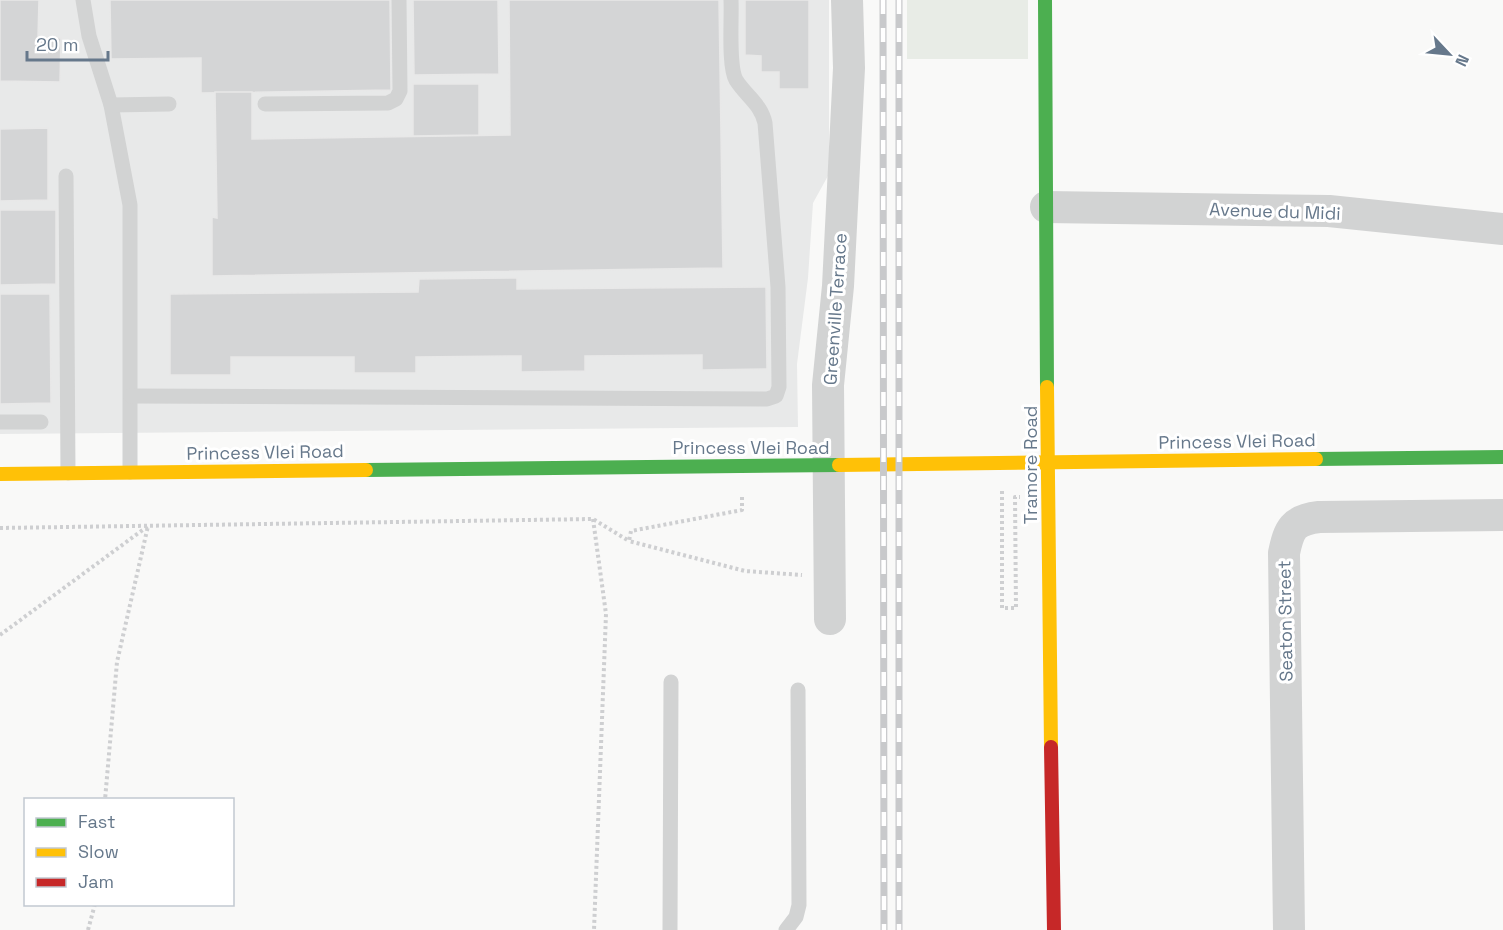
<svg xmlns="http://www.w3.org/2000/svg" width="1503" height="930" font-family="'Space Grotesk',sans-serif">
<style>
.built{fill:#e8e9e9}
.green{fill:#e8ece6}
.building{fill:#d4d5d6;stroke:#e8e8e8;stroke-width:1.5}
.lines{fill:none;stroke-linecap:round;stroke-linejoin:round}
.path{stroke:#cecfd1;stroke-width:4;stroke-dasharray:3 3;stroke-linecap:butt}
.lane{stroke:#d2d3d3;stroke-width:15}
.street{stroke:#d2d3d3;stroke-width:32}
.fast{stroke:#4caf50;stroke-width:14}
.slow{stroke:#ffc107;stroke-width:14}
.jam{stroke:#c62828;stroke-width:14}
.rail-casing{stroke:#c8c9cb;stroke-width:7}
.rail{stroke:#fff;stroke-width:4.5;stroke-dasharray:14;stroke-linecap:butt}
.labels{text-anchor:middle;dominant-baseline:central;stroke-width:6;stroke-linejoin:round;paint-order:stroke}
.street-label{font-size:18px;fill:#66788b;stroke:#fff}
</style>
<rect width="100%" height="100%" fill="#f9f9f8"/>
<!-- built -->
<path class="built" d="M0 0H829V174L813 203 808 278 797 364 798 427 0 434Z"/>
<!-- green -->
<rect class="green" x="907" y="0" width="121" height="59"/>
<!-- building -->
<g class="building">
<path d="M0 0H39L38 38H61L60 82 0 81Z"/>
<path d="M110 0H390L391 90 201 93V58L111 59Z"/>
<path d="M413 0H498L499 74 414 75Z"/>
<path d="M509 0H719L723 268 212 276V217L217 218 215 92H252V139L510 135Z"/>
<path d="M745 0H809V89H779V72H761V56L745 55Z"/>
<path d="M413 84H479V135L413 136Z"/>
<path d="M48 128V200L0 201V129Z"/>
<path d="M0 210H56V284L0 285Z"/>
<path d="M517 278V289L766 287 767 369 702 370V355L585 356V371L521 372V356L416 357V373H354V357H231V375H170V294L418 292 419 279Z"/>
<path d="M0 294H50L51 403 0 404Z"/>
</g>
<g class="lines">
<!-- path -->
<g class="path">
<path d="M1002 491V608H1016L1015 497H1020"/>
<path d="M742 497V510L631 531 629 541 745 571 802 575"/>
<path d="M593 519 606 614 594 930"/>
<path d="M0 528 593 519 629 541"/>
<path d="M0 635 148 526 117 662 105 800"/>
<path d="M88 930 95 904"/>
</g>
<!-- lane -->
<g class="lane">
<path d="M83 0 89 36 111 105 130 205V472"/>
<path d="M265 104 388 103 396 99 400 91 399 0"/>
<path d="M111 105 169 104"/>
<path d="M66 176 68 473"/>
<path d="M131 396 767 399 776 396 779 387 778 287 765 123C761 104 746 96 736 80 728 66 732 18 731 0"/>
<path d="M0 422H41"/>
<path d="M670 930 671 682"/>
<path d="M786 930 796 917 799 905 798 690"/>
</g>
<!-- street -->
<g class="street">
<path d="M1046 207 1329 211 1503 229"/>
<path d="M830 619 828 385 838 286 849 68 847 0"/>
<path d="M1289 930 1284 553C1289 529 1293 520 1319 517L1503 515"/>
</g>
<!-- fast -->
<g class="fast">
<path d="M1045 0 1047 387"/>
<path d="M1316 459 1503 457"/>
<path d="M366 470 839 465"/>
</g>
<!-- slow -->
<g class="slow">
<path d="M1047 387 1051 747"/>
<path d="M839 465 1316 459"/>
<path d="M0 474 366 470"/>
</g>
<!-- jam -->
<path class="jam" d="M1051 747 1054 930"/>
<!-- rail casing -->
<g class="rail-casing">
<g id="rail">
<path d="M883 0 884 930"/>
<path d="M899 0V930"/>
</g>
</g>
<!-- rail -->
<use href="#rail" class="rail"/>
</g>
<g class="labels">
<!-- street labels -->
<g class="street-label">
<text transform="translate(1275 211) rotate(2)">Avenue du Midi</text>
<text transform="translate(835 309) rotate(-86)">Greenville Terrace</text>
<text transform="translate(1237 441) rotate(-1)">Princess Vlei Road</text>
<text x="751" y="447">Princess Vlei Road</text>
<text transform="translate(265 452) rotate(-1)">Princess Vlei Road</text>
<text transform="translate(1030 465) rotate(-90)">Tramore Road</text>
<text transform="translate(1285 621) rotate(-91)">Seaton Street</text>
</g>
</g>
<!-- legend -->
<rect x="24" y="798" width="210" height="108" fill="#ffffff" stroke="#c2c9d1" stroke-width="1.5"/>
<rect x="36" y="818" width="30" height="9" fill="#4caf50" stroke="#c2c9d1" stroke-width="1.5"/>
<text x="78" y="828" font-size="18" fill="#66788b">Fast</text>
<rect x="36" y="848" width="30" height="9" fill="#ffc107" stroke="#c2c9d1" stroke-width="1.5"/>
<text x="78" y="858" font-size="18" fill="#66788b">Slow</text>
<rect x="36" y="878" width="30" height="9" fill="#c62828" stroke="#c2c9d1" stroke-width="1.5"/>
<text x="78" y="888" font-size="18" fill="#66788b">Jam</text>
<!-- north arrow -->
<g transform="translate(1449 54) rotate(116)" stroke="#ffffff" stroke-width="4.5" paint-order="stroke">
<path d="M0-4.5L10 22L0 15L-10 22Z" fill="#66788b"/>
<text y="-9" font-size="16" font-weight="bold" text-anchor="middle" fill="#66788b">N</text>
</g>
<!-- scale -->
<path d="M27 51v9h81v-9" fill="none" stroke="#66788b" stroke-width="3"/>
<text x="36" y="51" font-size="18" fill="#66788b" stroke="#ffffff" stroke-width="4.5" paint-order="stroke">20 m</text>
</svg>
